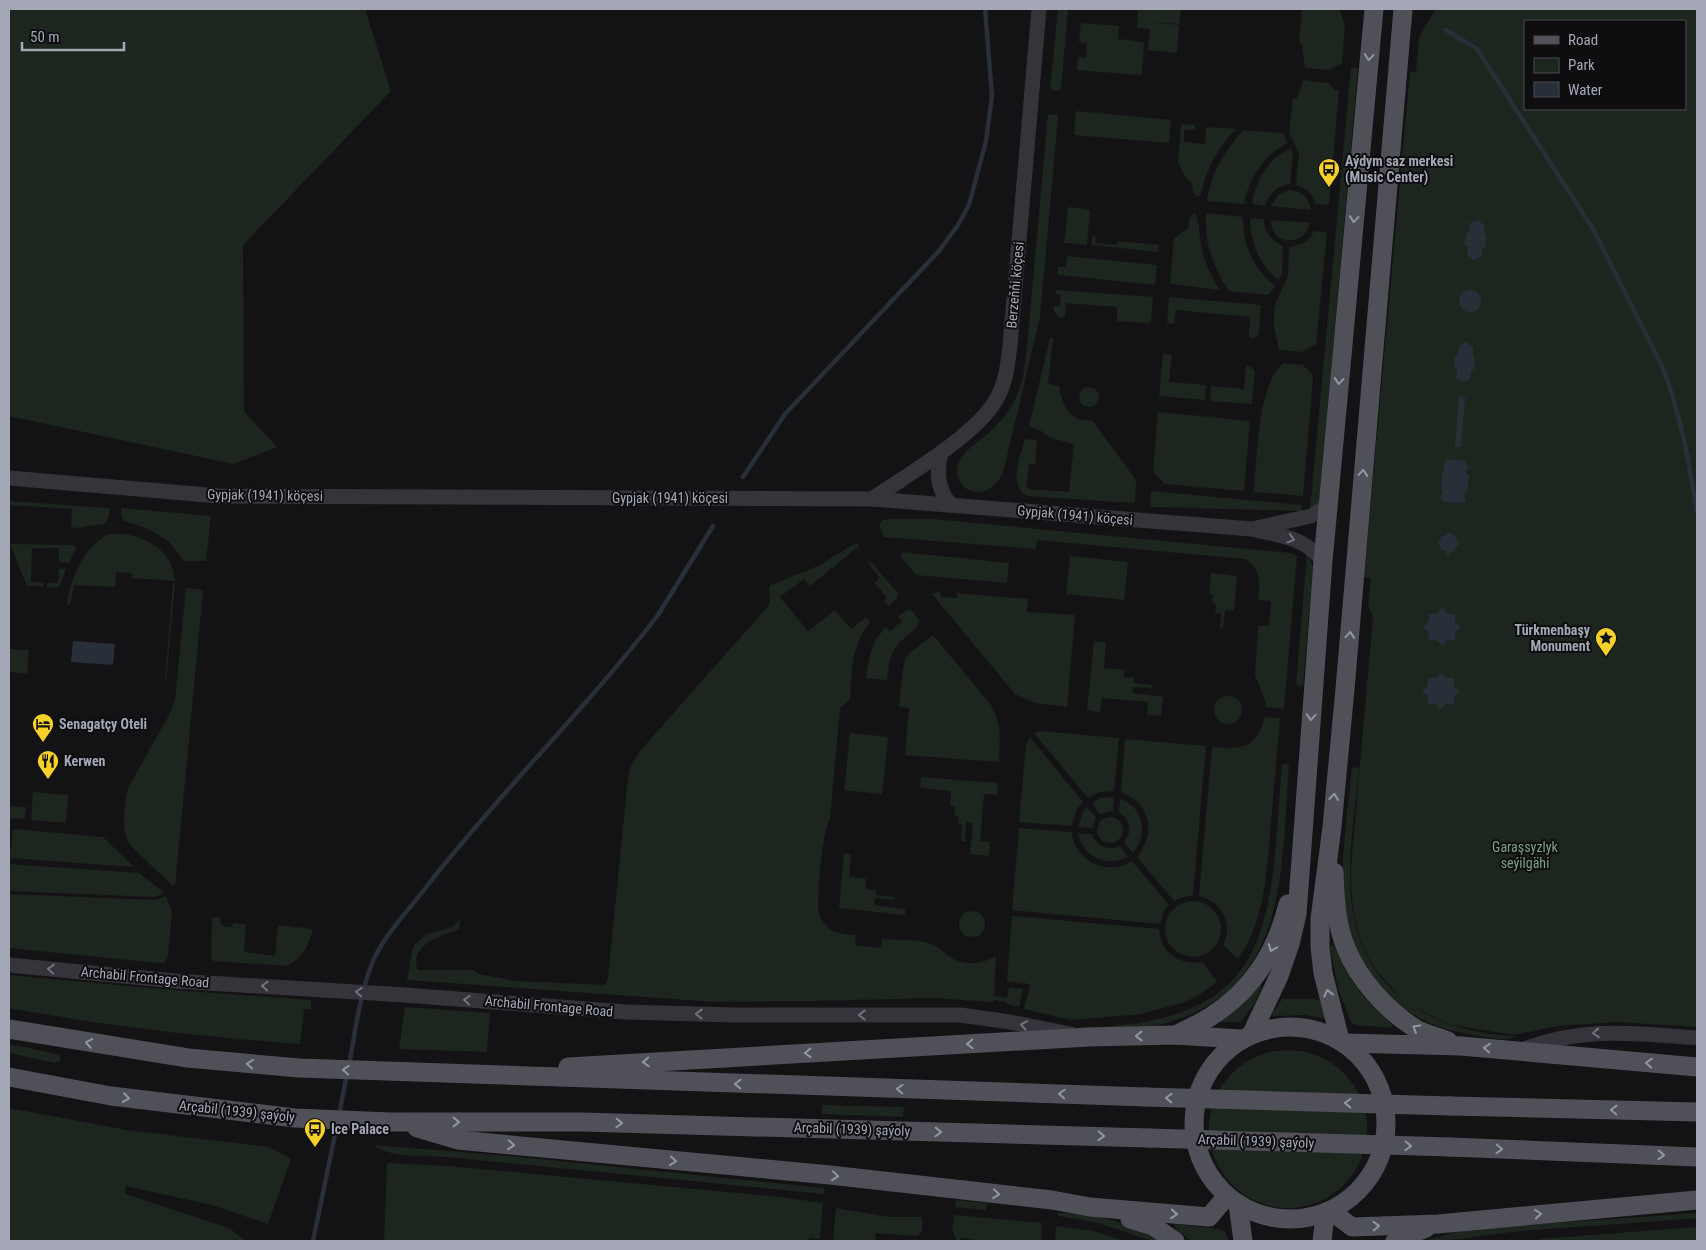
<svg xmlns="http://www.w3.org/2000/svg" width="1706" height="1250" font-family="'Roboto Condensed',sans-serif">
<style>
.green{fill:#1d251f;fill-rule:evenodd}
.water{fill:#292f39}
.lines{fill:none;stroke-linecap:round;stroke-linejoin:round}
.stream{stroke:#292f39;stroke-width:4.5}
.minor{stroke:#34343a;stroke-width:15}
.major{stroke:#505059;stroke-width:19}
.major-bridge{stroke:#505059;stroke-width:19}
.oneway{stroke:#9396a3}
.oneway2{stroke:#72737e}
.labels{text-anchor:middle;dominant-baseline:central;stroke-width:4;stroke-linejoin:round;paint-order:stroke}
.poi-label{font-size:14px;font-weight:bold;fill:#a4a7b6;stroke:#0e0e10;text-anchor:start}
.street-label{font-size:14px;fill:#a4a7b6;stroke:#0e0e10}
.park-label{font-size:14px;fill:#7aa283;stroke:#0e0e10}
</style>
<rect width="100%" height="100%" fill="#131315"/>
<!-- green -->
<g class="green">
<path d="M9 9H365L391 91 243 245 244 411 277 447 233 464 9 416Z"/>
<path d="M1058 9H1068L1061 89V90L1055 91 1050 89Z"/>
<path d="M1138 9H1181L1179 24 1149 22 1179 25 1177 53 1148 50 1150 29 1137 28Z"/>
<path d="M1302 9H1339L1345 26 1342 64 1337 65 1330 70 1305 68 1302 44H1299Z"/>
<path d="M1436 9H1697V1027L1617 1022 1559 1026 1513 1035 1453 1025 1437 1019 1416 1007C1439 1026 1488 1036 1518 1036L1506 1039H1498C1472 1035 1445 1031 1421 1019 1380 997 1350 954 1344 908 1339 865 1348 810 1352 767L1359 768C1352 847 1330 936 1398 995 1392 986 1382 978 1375 968 1354 938 1351 903 1351 867L1373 617 1368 605 1371 578 1364 577 1410 72H1416L1419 37ZM1525 21H1685V109H1525Z"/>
<path d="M1081 23 1119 26 1118 39 1144 42 1142 74 1140 75 1077 70 1078 57 1086 58 1087 43 1079 42Z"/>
<path d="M1351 67 1358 68 1319 502 1317 506 1310 511Z"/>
<path d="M1304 80 1328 83 1335 90 1339 91 1329 205 1316 204C1313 193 1306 188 1296 185L1299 153 1289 133 1293 98H1297Z"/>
<path d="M1076 111 1171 120 1169 143 1074 135Z"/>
<path d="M1048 114 1057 115 1058 117 1040 317 1003 473C998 483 989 493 977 492 971 492 964 488 961 483 945 459 979 443 993 429 1000 422 1007 414 1012 405 1021 390 1024 374 1026 357Z"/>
<path d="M1181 124 1195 125V130H1184V142L1205 144 1206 127 1236 129C1218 147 1206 169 1201 194L1197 197 1193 192 1192 184 1184 175 1178 162Z"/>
<path d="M1243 130 1283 133 1288 143C1265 153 1248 180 1244 204L1207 201C1211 173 1225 151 1243 130Z"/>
<path d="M1291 149 1293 153 1290 184C1277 186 1269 193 1265 206L1252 204C1255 183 1269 156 1291 149Z"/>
<path d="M1289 190C1302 191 1309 198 1311 210L1271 206 1278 195Z"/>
<path d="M1068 207 1090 210 1087 245 1064 243Z"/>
<path d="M1195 213C1200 223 1199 234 1201 245 1204 261 1211 277 1220 290L1170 284 1174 239 1188 228 1190 217Z"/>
<path d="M1206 213 1243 217C1242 243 1254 270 1275 286L1268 295 1229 291C1213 268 1204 242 1206 213Z"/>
<path d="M1250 218 1264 219C1264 233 1272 241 1283 246L1282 274 1278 280C1260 266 1250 241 1250 218Z"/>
<path d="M1271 220 1310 223C1304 248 1271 245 1271 220Z"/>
<path d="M1314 231 1327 232 1316 344 1302 352 1279 350 1274 327V312L1276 302 1288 277 1289 247C1301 245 1309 242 1314 231Z"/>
<path d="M1092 236 1096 237 1095 243 1116 245 1117 241 1159 245 1158 252 1092 245Z"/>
<path d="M1067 256 1157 265 1155 285 1059 275 1057 273 1058 267H1066Z"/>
<path d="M1057 290 1153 297 1151 323 1117 321V307L1066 303 1065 317H1058L1054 311V306H1060L1061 295 1055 294Z"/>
<path d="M1169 297 1261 305 1259 334 1254 338 1249 337 1250 317 1176 310 1174 324 1167 323Z"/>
<path d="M1050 338H1053L1048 384 1059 386C1061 403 1071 424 1092 420L1136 480 1135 501 1131 503 1029 496C1006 490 1021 454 1025 439L1037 440 1035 464H1029L1026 487 1030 489 1069 492 1074 444 1051 438 1041 431 1029 426Z"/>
<path d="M1163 354 1172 355 1169 382 1206 385 1205 400 1159 396Z"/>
<path d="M1283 363 1303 365 1312 374 1313 379 1303 496 1254 492C1257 458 1257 386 1283 363Z"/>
<path d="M1246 366 1251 367 1255 371 1252 404 1210 401 1211 386 1244 389Z"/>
<circle cx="1089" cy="397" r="10"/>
<path d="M1158 412 1250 421 1244 491 1165 484 1153 471Z"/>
<path d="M1151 491 1302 505 1301 511 1150 507Z"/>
<path d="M9 501 109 508C109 514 109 520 104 524L77 528 71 527 72 509 9 505Z"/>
<path d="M121 508 211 516 206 561H184L170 543 160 536 149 529 124 521 121 516Z"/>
<path d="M888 519H933L1291 553 1297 556 1284 709 1266 707 1265 700 1255 675 1258 626H1269L1271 601 1258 600C1260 583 1261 568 1245 559L1037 540 1036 549 884 537 880 528V524L883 520Z"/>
<path d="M109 534C138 531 173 547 175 581L132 578V573L116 572 115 587 74 585 70 605H67C69 581 85 544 109 534Z"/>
<path d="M856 543 859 546 810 586 804 579 780 597 808 631 835 610 851 629 866 617 870 622C851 646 852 670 850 699L840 708 830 819C822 833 818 887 818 905 818 911 820 918 824 923 832 934 844 934 856 935L855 945 881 948 882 939C897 940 915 939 929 943 937 946 942 951 949 956 963 966 981 965 996 956L994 996 1007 998 1009 987 1023 989 1019 1007 1006 1004 1007 1002 994 1000 993 1002 931 998 814 1001 715 1002 407 980 412 951 415 944 427 934 453 927 460 918 459 929C441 936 408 945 418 970H474L478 974 515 981 605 985 608 978 628 778 631 766 639 752 770 604 769 586 818 566Z"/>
<path d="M10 544 74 545 76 548 69 563 59 562V548H32L31 582 44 583 43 586H27Z"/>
<path d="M902 552 1009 563 1007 583 916 575 901 557Z"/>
<path d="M1307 554 1313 566 1303 686 1296 685Z"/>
<path d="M1070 556 1128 562 1124 600 1066 594Z"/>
<path d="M870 561 898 593 897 599 889 606 884 601 887 598 875 583 880 578 868 563Z"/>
<path d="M59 569H66L60 585 56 588 47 587V583H58Z"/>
<path d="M1211 573 1237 576 1234 611 1225 610 1223 628H1220L1221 613H1215L1216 604 1212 603 1213 595 1209 594Z"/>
<path d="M173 583H175L166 682H165Z"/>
<path d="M186 588 203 590 175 887 173 883 174 887 132 847C120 833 124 805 128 788L169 715 175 700Z"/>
<path d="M940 591 941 597 957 598V593L1028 599 1027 612 1075 615 1067 707 1036 703 1015 694 932 594Z"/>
<path d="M907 610H911L920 621C917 631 906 635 899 643 889 653 889 667 887 680L866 678C869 657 871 642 886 627L890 631 902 621 898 617Z"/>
<path d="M933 635 991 705C1002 724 1000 741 999 762L905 755 909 708 899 707 903 669 905 659 910 653Z"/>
<path d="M1094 641 1106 642 1104 668 1124 670V677L1134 678V683L1152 685V688L1133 687V693L1163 697 1161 716 1147 715 1148 702 1102 698 1100 712 1087 710Z"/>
<path d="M9 649 29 650 27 674 9 672Z"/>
<circle cx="1228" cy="710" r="14"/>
<path d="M1265 717 1280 718C1277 753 1274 788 1271 822 1267 868 1266 920 1238 959L1223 945C1234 924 1221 901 1199 896L1212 747C1241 749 1257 749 1265 717Z"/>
<path d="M1039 731 1119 738 1114 791 1099 792 1088 798 1034 733Z"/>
<path d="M850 733 888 737 882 794 844 790Z"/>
<path d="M1030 737 1083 802 1077 809 1071 826 1019 822 1026 744Z"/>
<path d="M1125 739 1206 746 1193 895 1184 897 1174 901 1137 857C1156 833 1151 803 1121 792Z"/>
<path d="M1282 764H1289C1281 867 1290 990 1166 1023 1141 1029 1104 1034 1079 1028 1116 1026 1152 1024 1187 1010 1260 982 1270 912 1276 843 1278 817 1280 790 1282 764Z"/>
<path d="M921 777 998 783 997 795 984 794 980 841 990 842 989 856 970 854 973 823 966 822 965 842 961 841 962 825 958 824 959 816 954 815 955 806H950L951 791 920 788Z"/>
<path d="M33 792 68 795 66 823 31 820Z"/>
<path d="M1114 797 1113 811 1100 814 1092 803 1101 798Z"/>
<path d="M1120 799C1145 807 1148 835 1133 853L1124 842C1133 832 1130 820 1119 812Z"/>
<path d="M9 806 26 807 25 819 9 818Z"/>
<path d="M1087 807 1096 817 1092 828 1078 827 1083 812Z"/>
<circle cx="1110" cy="830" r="13"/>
<path d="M1019 828 1072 832C1074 861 1108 877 1132 861L1169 905 1164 911 1160 924 1012 910Z"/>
<path d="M13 829 103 837 134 867 10 858Z"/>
<path d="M1078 833 1092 834C1097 846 1107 852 1120 846L1128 857C1106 868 1083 857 1078 833Z"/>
<path d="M844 854H851L849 877 866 879V889L876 890V895L894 897V900L875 898 874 905 905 909V915L839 908Z"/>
<path d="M9 864 139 873 165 893 155 897 9 891Z"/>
<path d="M9 894 156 900 166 896 172 912 168 956 164 963H159L9 948Z"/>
<circle cx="1193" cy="929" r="28"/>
<circle cx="972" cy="924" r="13"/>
<path d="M1012 916 1159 929C1160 953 1181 966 1203 962L1217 982 1199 995 1185 1002 1141 1014 1072 1020 1024 1009 1030 984 1007 981Z"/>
<path d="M220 917 221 924 225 927H231L234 923 246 924 244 952 275 956 278 925 313 929C309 945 302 959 287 966L214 961 211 959 212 918Z"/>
<path d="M1332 945 1334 946C1343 963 1351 981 1364 997 1372 1007 1383 1015 1392 1024L1393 1028 1356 1025 1351 1022 1338 989 1330 946Z"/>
<path d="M9 975 173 990 311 1000V1009H304L300 1044C203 1037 105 1026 9 1008Z"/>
<path d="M1260 986H1262L1254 1004 1240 1022H1220L1237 1009Z"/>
<path d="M1282 999H1313L1320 1000 1326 1019 1306 1015 1273 1016 1272 1014Z"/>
<path d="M405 1007 490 1013 487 1052 399 1049Z"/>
<path d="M9 1044 57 1054 60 1055V1061L55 1063 9 1053Z"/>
<circle cx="1288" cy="1129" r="79"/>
<path d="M822 1105 904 1107 903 1117 822 1114Z"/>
<path d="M9 1108 127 1130 269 1147 291 1159 268 1224 212 1205 126 1186 125 1194 229 1228 246 1241H9Z"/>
<path d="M374 1145 510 1156 824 1188V1194L447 1157C429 1156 386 1158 374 1145Z"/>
<path d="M389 1163 448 1166 780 1197 823 1203 820 1239 809 1238V1241H384L387 1164Z"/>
<path d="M956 1200 987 1203 986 1210 955 1207Z"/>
<path d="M836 1208 889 1217H922V1231L917 1236 876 1233 875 1241H833Z"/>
<path d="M1058 1213C1094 1213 1131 1223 1162 1241 1145 1241 1136 1235 1120 1230 1100 1223 1079 1219 1058 1216Z"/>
<path d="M1697 1213V1218C1639 1223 1581 1226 1522 1231 1489 1234 1457 1241 1424 1241L1452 1233 1480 1228Z"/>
<path d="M954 1215 1042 1223 1041 1241H984L962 1238 957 1241 952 1230Z"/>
<path d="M1174 1224 1220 1229 1225 1232 1229 1241H1191L1176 1229Z"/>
<path d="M1056 1226 1093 1231 1125 1241H1055Z"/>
<path d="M1697 1227V1241H1539V1239Z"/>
</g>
<!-- water -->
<g class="water">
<path d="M1478 220 1484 225V233L1486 235 1485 247 1482 249V256L1474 260 1467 255 1468 247 1465 245 1466 234 1469 232 1470 223Z"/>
<circle cx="1470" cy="301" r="11"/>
<path d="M1466 342 1473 347V356L1475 358 1474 369 1471 371 1470 379 1463 382 1456 378 1457 370 1454 367 1455 356 1458 354 1459 346Z"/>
<path d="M1459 396 1465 397 1461 447H1455Z"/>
<path d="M1447 459 1466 461V465L1469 466 1465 472 1469 475 1467 492 1464 494 1466 501H1463V503L1443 502V499L1440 498 1443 492 1441 489 1442 473 1445 470 1443 463H1446Z"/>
<path d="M1449 532 1453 536H1456V539L1460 544 1455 548V551H1452L1448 555 1444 550H1440L1441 547 1437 543 1441 538V536H1444Z"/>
<path d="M1442 608 1448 614H1455V622L1460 627 1455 633V640H1447L1442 645 1436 640H1429V632L1423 627 1429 621V614H1437Z"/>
<path d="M73 641 115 644 113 665 71 662Z"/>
<path d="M1441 673 1446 678H1454V686L1459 691 1454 697V704H1446L1440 709 1435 704H1428V696L1422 691 1428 685V678H1436Z"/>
</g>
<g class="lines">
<!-- stream -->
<g class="stream">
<path d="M1446 30 1477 49 1593 229 1663 368C1681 415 1689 463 1697 512"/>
<path d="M743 477 785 414 939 251 958 225 969 205 986 141 992 96 985 9"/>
<path d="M349 1066C355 1033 359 998 371 966 381 938 409 910 427 886 500 792 586 709 658 615L713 526"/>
<path d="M339 1115 347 1074"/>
<path d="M313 1241 337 1125"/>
</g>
<!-- minor -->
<g class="minor">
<path d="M941 453C936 472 937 490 951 505"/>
<path d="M9 478 219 496 872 499 1252 529 1311 516 1327 506"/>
<path d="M872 499C906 476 976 435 996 400 1006 383 1008 363 1010 345L1039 9"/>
<path d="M1256 530C1285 537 1303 537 1323 561"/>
<path d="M9 965 175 981 405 995 625 1012 736 1015H960L1010 1022 1071 1034"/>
<path d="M1519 1051C1582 1026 1632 1033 1697 1038"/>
</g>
<!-- major -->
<g class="major">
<path d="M1334 872C1335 898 1336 924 1346 948 1359 980 1386 1010 1416 1029 1425 1034 1438 1037 1448 1041"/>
<circle cx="1290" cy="1123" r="96"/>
<path d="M9 1029 188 1058 299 1068 1146 1097"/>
<path d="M1252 1033 1279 976 1290 944 1297 914 1323 561 1374 9"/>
<path d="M1176 1035C1187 1029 1199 1024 1210 1017 1253 990 1276 952 1288 904"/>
<path d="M1340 1040 1323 973 1320 947V919L1332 827 1345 689 1403 9"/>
<path d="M1345 1043 1461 1046 1697 1067"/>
<path d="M568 1067 1089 1037 1175 1035 1241 1039"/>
<path d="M9 1077 111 1096 295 1118 390 1122H582L1149 1138"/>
<path d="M1450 1106 1697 1112"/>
<path d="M417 1128 458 1140 830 1175 1052 1200 1090 1207 1209 1217 1227 1196"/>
<path d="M1450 1147 1697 1157"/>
<path d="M1238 1204 1243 1241"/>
<path d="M1332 1212 1352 1227 1438 1224 1697 1200"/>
<path d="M1130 1219 1153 1226 1175 1241"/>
<path d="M1322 1241 1325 1215"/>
<path d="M1395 1241 1426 1228"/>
</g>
<!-- major-bridge -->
<g class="major-bridge">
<path d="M1146 1097 1450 1106"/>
<path d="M1149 1138 1450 1147"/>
</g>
</g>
<!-- one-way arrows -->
<defs><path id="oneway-chevron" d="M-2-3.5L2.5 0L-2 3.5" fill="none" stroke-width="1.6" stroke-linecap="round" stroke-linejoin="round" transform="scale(1.25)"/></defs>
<g class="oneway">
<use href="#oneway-chevron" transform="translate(1369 57) rotate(95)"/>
<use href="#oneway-chevron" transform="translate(1354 219) rotate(95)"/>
<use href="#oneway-chevron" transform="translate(1339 381) rotate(95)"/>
<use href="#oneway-chevron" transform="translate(1363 473) rotate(-85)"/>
<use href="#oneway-chevron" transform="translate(1350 635) rotate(-85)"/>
<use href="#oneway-chevron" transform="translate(1311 717) rotate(94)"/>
<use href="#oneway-chevron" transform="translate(1334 797) rotate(-84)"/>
<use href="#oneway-chevron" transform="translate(1272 948) rotate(112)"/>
<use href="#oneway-chevron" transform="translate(1328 993) rotate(-104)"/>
<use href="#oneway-chevron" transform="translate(1416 1028) rotate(-149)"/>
<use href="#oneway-chevron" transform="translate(1139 1036) rotate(179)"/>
<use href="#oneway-chevron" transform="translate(89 1043) rotate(-170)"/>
<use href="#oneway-chevron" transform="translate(970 1044) rotate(177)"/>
<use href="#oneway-chevron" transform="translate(1487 1048) rotate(-176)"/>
<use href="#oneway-chevron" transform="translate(808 1053) rotate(177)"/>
<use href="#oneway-chevron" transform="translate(646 1062) rotate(177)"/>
<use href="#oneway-chevron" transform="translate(1649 1063) rotate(-175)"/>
<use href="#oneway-chevron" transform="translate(250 1064) rotate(-175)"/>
<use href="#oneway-chevron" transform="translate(346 1070) rotate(-177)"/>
<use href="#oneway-chevron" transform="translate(738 1084) rotate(-178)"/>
<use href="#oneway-chevron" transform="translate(900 1089) rotate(-178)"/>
<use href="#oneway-chevron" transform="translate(1062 1094) rotate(-178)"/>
<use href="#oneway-chevron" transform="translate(126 1098) rotate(8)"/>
<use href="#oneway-chevron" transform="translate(1169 1098) rotate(-178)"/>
<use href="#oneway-chevron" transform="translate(1348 1103) rotate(-178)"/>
<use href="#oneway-chevron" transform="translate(1614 1110) rotate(-179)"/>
<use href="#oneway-chevron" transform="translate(456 1122)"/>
<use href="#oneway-chevron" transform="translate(619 1123) rotate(2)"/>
<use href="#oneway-chevron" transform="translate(938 1132) rotate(2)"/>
<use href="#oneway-chevron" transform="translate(1101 1136) rotate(2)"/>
<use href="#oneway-chevron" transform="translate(511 1145) rotate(6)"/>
<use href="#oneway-chevron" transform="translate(1408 1146) rotate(2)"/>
<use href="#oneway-chevron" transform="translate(1499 1149) rotate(2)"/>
<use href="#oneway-chevron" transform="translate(1661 1155) rotate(2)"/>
<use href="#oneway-chevron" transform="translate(673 1161) rotate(5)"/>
<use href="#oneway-chevron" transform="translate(835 1176) rotate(6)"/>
<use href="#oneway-chevron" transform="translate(996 1194) rotate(6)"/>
<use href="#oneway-chevron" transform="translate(1174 1214) rotate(5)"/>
<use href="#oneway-chevron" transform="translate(1538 1214) rotate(-5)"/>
<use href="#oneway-chevron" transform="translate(1376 1226) rotate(-2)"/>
</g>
<g class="oneway2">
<use href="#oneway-chevron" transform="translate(1291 539) rotate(17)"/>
<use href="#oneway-chevron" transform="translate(51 969) rotate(-175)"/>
<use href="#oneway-chevron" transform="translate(265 986) rotate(-177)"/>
<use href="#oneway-chevron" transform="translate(359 992) rotate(-176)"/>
<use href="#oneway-chevron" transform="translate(467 1000) rotate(-175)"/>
<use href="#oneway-chevron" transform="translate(699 1014) rotate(-179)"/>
<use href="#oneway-chevron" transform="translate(862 1015) rotate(180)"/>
<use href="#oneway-chevron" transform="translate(1024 1025) rotate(-169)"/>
<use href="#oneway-chevron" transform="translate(1596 1033) rotate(176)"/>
</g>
<!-- icons -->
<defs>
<g id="bus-pin" transform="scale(1.125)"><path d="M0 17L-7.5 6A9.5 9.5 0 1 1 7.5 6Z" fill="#f8d128" stroke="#0e0e10"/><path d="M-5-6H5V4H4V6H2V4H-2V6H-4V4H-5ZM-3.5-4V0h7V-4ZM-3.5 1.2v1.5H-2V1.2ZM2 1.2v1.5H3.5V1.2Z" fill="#111"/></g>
<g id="sight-pin" transform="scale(1.125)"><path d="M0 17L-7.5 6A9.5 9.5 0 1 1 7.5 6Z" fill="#f8d128" stroke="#0e0e10"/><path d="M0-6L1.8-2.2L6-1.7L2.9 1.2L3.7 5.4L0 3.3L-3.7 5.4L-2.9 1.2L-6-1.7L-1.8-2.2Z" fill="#111"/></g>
<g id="hotel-pin" transform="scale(1.125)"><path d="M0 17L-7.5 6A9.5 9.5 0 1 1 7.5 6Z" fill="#f8d128" stroke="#0e0e10"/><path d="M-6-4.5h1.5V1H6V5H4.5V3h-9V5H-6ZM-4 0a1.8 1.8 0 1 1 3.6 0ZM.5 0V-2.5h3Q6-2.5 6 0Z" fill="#111"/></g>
<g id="restaurant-pin" transform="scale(1.125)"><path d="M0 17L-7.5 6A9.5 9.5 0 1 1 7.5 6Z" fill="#f8d128" stroke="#0e0e10"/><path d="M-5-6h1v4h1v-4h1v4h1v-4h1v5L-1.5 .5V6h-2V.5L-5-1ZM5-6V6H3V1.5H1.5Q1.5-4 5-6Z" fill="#111"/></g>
</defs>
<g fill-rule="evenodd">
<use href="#bus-pin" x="1329" y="169"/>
<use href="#sight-pin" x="1606" y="638"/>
<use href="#hotel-pin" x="43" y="724"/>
<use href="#restaurant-pin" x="48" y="761"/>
<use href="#bus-pin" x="315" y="1129"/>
</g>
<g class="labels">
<!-- poi labels -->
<g class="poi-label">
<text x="1345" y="161">Aýdym saz merkesi<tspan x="1345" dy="16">(Music Center)</tspan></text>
<text x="1590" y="630" text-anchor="end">Türkmenbaşy<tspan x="1590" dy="16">Monument</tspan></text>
<text x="59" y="724">Senagatçy Oteli</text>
<text x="64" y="761">Kerwen</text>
<text x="331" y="1129">Ice Palace</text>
</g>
<!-- street labels -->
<g class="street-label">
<text transform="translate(1015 285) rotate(-85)">Berzeňňi köçesi</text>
<text transform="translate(265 495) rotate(1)">Gypjak (1941) köçesi</text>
<text x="670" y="498">Gypjak (1941) köçesi</text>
<text transform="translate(1075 515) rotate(5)">Gypjak (1941) köçesi</text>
<text transform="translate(145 977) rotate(5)">Archabil Frontage Road</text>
<text transform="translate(549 1006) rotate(5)">Archabil Frontage Road</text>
<text transform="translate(237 1111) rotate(6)">Arçabil (1939) şaýoly</text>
<text transform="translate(852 1129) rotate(2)">Arçabil (1939) şaýoly</text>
<text transform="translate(1256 1141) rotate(2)">Arçabil (1939) şaýoly</text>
</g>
<!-- park labels -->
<g class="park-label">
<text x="1525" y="847">Garaşsyzlyk<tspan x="1525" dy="16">seýilgähi</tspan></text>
</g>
</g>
<!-- border -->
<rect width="1706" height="1250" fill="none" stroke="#a4a7b6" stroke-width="20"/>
<!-- legend -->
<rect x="1524" y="20" width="162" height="90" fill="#0e0e10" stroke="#4a4b52"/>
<rect x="1534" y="36" width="25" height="8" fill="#505059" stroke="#4a4b52"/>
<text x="1568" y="45" font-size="15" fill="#a4a7b6">Road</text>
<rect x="1534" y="58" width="25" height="15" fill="#1d251f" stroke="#4a4b52"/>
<text x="1568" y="70" font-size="15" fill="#a4a7b6">Park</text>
<rect x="1534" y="82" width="25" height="15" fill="#292f39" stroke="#4a4b52"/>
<text x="1568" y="95" font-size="15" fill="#a4a7b6">Water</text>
<!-- scale -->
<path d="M22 42v8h102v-8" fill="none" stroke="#a4a7b6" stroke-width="2.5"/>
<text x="30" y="42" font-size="15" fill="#a4a7b6" stroke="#0e0e10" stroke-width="4" paint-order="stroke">50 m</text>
</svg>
